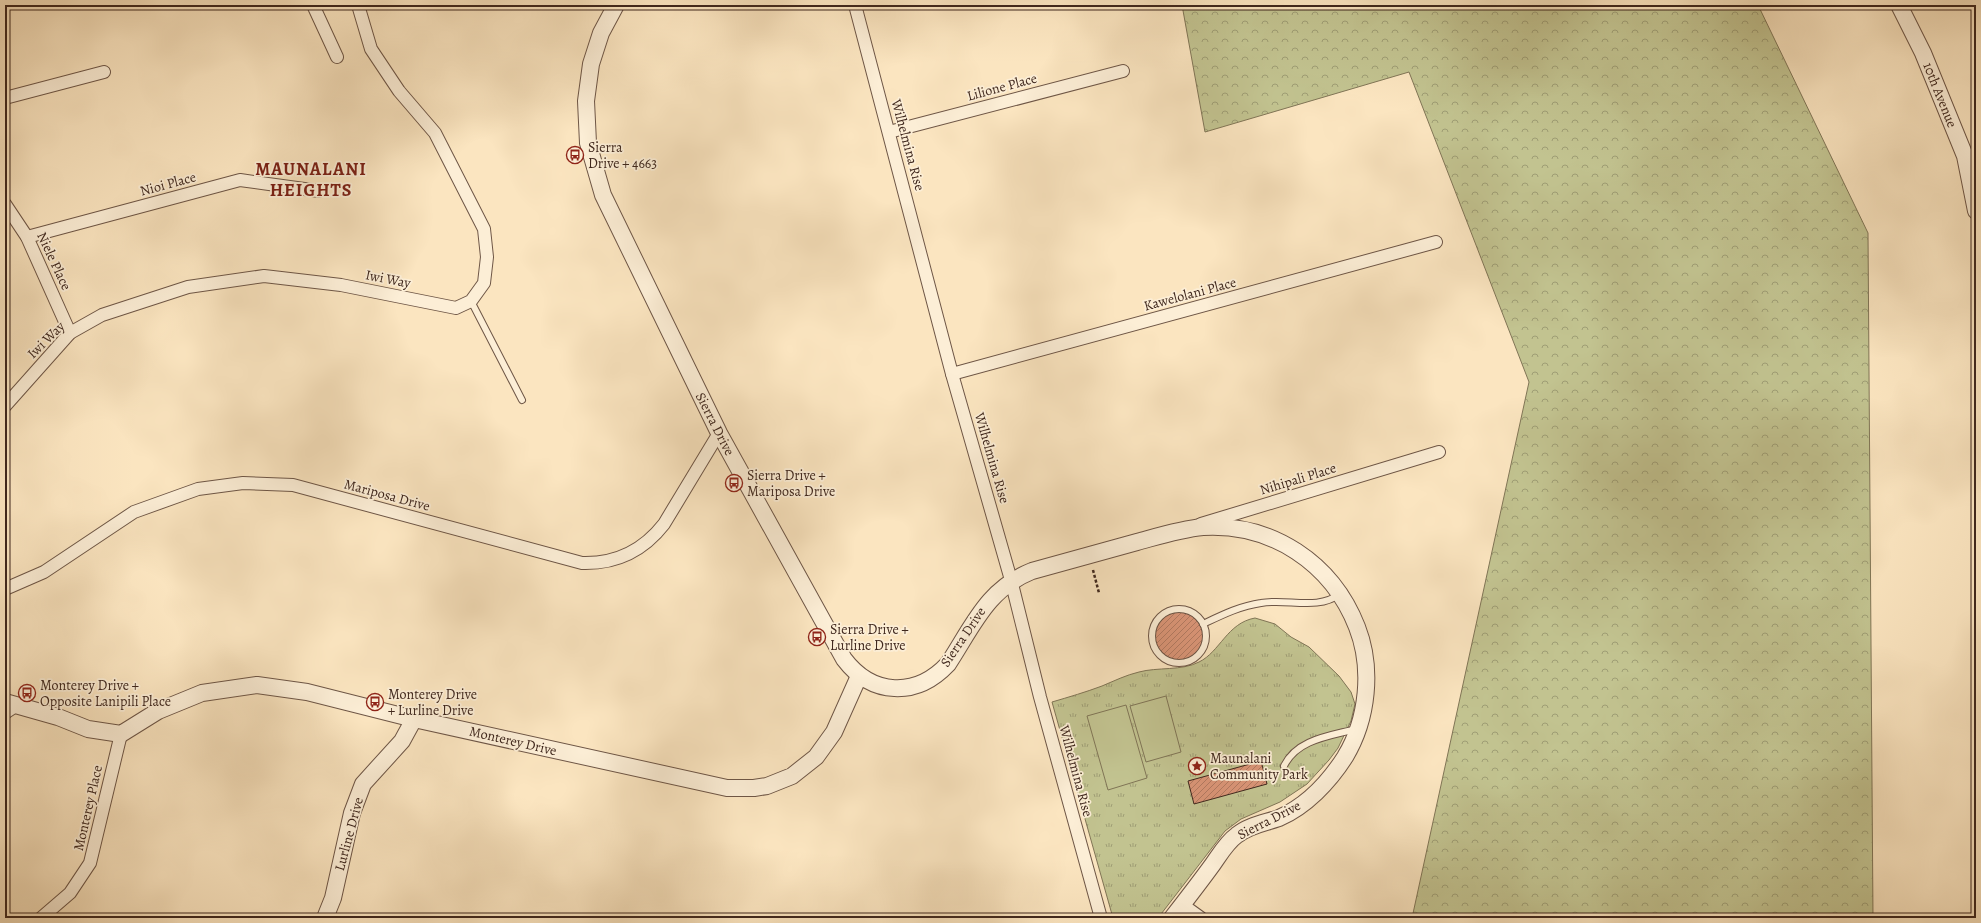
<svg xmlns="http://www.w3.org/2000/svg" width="1981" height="923" font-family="Alegreya,serif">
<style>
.grass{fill:url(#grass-tufts);stroke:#807556}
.forest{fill:url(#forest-crowns);stroke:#807556}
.pitch{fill:#c2c390;stroke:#807556}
.building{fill:url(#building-hatch);stroke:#3f271d}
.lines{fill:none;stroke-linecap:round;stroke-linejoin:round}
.service-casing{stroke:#6e5646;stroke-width:8}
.minor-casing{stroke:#6e5646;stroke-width:14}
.tertiary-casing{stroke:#6e5646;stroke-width:18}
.path{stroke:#3f271d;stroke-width:2.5;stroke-dasharray:3 2;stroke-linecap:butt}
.service{stroke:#fceed6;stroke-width:6}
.minor{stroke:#fceed6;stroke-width:12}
.tertiary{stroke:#fceed6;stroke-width:16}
.labels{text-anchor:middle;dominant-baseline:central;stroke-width:3.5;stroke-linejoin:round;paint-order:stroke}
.street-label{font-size:14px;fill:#3f271d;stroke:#fceed6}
.poi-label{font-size:14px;fill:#3f271d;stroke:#fceed6;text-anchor:start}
.district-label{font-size:18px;font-weight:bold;letter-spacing:1px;fill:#7a1f14;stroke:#fceed6}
</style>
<defs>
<pattern id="grass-tufts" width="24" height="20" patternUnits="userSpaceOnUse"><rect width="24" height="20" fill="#c2c390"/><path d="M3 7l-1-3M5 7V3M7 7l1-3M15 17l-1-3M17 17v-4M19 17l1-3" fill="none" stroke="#9f9e75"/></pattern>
<pattern id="forest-crowns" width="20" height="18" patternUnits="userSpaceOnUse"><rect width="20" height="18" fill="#c2c390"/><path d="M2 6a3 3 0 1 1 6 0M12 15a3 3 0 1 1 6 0" fill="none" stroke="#9f9e75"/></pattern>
<pattern id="building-hatch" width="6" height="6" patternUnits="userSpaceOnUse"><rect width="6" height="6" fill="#d99476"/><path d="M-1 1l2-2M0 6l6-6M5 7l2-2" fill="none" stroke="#b17960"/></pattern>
</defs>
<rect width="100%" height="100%" fill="#fbe5c0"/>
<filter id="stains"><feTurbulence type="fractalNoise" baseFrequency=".005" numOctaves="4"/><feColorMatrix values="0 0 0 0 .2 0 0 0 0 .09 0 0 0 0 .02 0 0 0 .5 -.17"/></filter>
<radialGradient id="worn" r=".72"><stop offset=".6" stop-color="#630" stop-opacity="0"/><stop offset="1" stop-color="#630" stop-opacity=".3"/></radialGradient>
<!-- grass -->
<path class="grass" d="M1255 618 1275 624 1291 637 1309 647 1339 676 1351 692 1355 704 1351 721 1338 748 1329 760 1307 784 1280 802 1241 819 1225 831 1158 918H1113L1052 702C1069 697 1086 692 1102 686 1114 681 1126 675 1139 672 1157 667 1182 671 1199 662 1220 652 1227 623 1255 618Z"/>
<!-- forest -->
<path class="forest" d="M1182 5H1758L1868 233 1873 918H1412L1529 382 1409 72 1205 132Z"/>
<!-- pitch -->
<g class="pitch">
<path d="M1166 696 1181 752 1146 762 1130 706Z"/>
<path d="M1126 705 1147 778 1108 790 1087 716Z"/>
</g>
<!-- building -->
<g class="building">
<circle cx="1179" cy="636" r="24"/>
<path d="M1261 761 1267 784 1194 804 1188 781Z"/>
</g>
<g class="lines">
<!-- service casing -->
<g class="service-casing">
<g id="service">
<path d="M471 301 522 400"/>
<circle cx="1179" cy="636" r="27"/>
<path d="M1203 624C1222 615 1240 606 1261 603 1287 598 1317 611 1340 594"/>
<path d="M1284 766C1297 739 1330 736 1356 729"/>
</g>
</g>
<!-- minor casing -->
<g class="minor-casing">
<g id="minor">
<path d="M313 5 337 57"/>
<path d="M855 5 952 374 1011 580 1040 697 1101 918"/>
<path d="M5 98 104 72"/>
<path d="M889 132 1123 71"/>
<path d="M5 204 27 237 70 333"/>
<path d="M27 237 240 180 319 191"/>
<path d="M952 374 1436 242"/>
<path d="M5 406 70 333 102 315 188 287 264 276 341 285 456 308 471 301 484 283 487 257 484 229 435 133 399 91 371 49 358 5"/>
<path d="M1201 524 1439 452"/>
<path d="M5 589 44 572 134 512 198 489 243 483 293 485 582 563C616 564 643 551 664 524L719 433"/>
<path d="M5 713 17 705"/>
<path d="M1183 905 1201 918"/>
<path d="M41 918 70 893 90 863 121 734"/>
</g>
</g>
<!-- tertiary casing -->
<g class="tertiary-casing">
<g id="tertiary">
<path d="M616 5 601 33 591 64 586 101 588 143 603 195 719 433 844 659C872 696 916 698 948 664 973 626 987 589 1032 571 1067 561 1102 552 1137 542 1159 536 1181 529 1203 527 1272 523 1332 563 1357 627 1373 668 1368 719 1345 757 1329 782 1306 806 1279 818 1265 823 1249 825 1237 835 1227 842 1220 854 1213 864 1200 882 1186 900 1172 918"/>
<path d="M1899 5 1923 53 1965 156 1976 211"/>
<path d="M5 702 58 717 88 729 121 734 158 711 202 693 257 685 307 692 414 719 727 788H754L767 786 792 776 816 757 834 732 859 676"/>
<path d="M325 918 333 898 352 813 363 784 402 741 414 719"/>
</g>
</g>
<!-- path -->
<g class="path">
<path d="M1973 224 1976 249"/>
<path d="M1093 570 1099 593"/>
</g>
<!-- service -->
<use href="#service" class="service"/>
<!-- minor -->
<use href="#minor" class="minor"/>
<!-- tertiary -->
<use href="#tertiary" class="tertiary"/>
</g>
<!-- icons -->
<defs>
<g id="bus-ring" transform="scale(0.9)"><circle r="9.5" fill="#fceed6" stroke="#8f2418" stroke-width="1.5"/><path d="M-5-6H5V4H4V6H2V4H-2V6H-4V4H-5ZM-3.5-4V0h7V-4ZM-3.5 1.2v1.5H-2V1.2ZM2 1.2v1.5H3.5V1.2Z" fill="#8f2418"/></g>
<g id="sight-ring" transform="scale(0.9)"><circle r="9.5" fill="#fceed6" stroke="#8f2418" stroke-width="1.5"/><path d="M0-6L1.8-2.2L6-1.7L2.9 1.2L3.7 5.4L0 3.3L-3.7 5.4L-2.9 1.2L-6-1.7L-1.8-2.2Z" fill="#8f2418"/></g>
</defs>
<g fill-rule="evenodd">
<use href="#bus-ring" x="575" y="155"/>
<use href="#bus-ring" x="734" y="483"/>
<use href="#bus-ring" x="817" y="637"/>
<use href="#bus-ring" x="27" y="693"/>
<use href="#bus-ring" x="375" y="702"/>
<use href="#sight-ring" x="1197" y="766"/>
</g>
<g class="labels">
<!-- street labels -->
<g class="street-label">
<text transform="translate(1002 87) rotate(-15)">Lilione Place</text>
<text transform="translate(1940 95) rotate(68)">10th Avenue</text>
<text transform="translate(908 145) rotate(75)">Wilhelmina Rise</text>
<text transform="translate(168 184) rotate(-15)">Nioi Place</text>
<text transform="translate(54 261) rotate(65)">Niele Place</text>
<text transform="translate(388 279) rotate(11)">Iwi Way</text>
<text transform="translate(1190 294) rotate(-15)">Kawelolani Place</text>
<text transform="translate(46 340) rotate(-45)">Iwi Way</text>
<text transform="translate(715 424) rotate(63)">Sierra Drive</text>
<text transform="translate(992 458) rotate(74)">Wilhelmina Rise</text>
<text transform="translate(1298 479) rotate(-17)">Nihipali Place</text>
<text transform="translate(387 495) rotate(15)">Mariposa Drive</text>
<text transform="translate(963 637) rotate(-56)">Sierra Drive</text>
<text transform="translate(513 741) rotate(13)">Monterey Drive</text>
<text transform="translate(1076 771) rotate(75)">Wilhelmina Rise</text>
<text transform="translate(88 808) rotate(-77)">Monterey Place</text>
<text transform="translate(1269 820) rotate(-27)">Sierra Drive</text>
<text transform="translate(349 834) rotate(-75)">Lurline Drive</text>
</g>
<!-- poi labels -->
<g class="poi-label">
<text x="588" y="147">Sierra<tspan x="588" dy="16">Drive + 4663</tspan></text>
<text x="747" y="475">Sierra Drive +<tspan x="747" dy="16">Mariposa Drive</tspan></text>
<text x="830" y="629">Sierra Drive +<tspan x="830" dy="16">Lurline Drive</tspan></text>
<text x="40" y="685">Monterey Drive +<tspan x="40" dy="16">Opposite Lanipili Place</tspan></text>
<text x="388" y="694">Monterey Drive<tspan x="388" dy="16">+ Lurline Drive</tspan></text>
<text x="1210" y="758">Maunalani<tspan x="1210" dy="16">Community Park</tspan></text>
</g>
<!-- district labels -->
<g class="district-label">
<text x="311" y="169">MAUNALANI<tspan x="311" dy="21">HEIGHTS</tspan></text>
</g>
</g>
<!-- margin -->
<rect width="1981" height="923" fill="none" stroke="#fbe5c0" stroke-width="20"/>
<rect x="6" y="6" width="1969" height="911" fill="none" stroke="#3f271d" stroke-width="2"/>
<rect x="10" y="10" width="1961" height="903" fill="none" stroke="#3f271d"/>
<rect width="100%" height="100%" filter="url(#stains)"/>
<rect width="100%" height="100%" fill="url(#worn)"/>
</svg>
